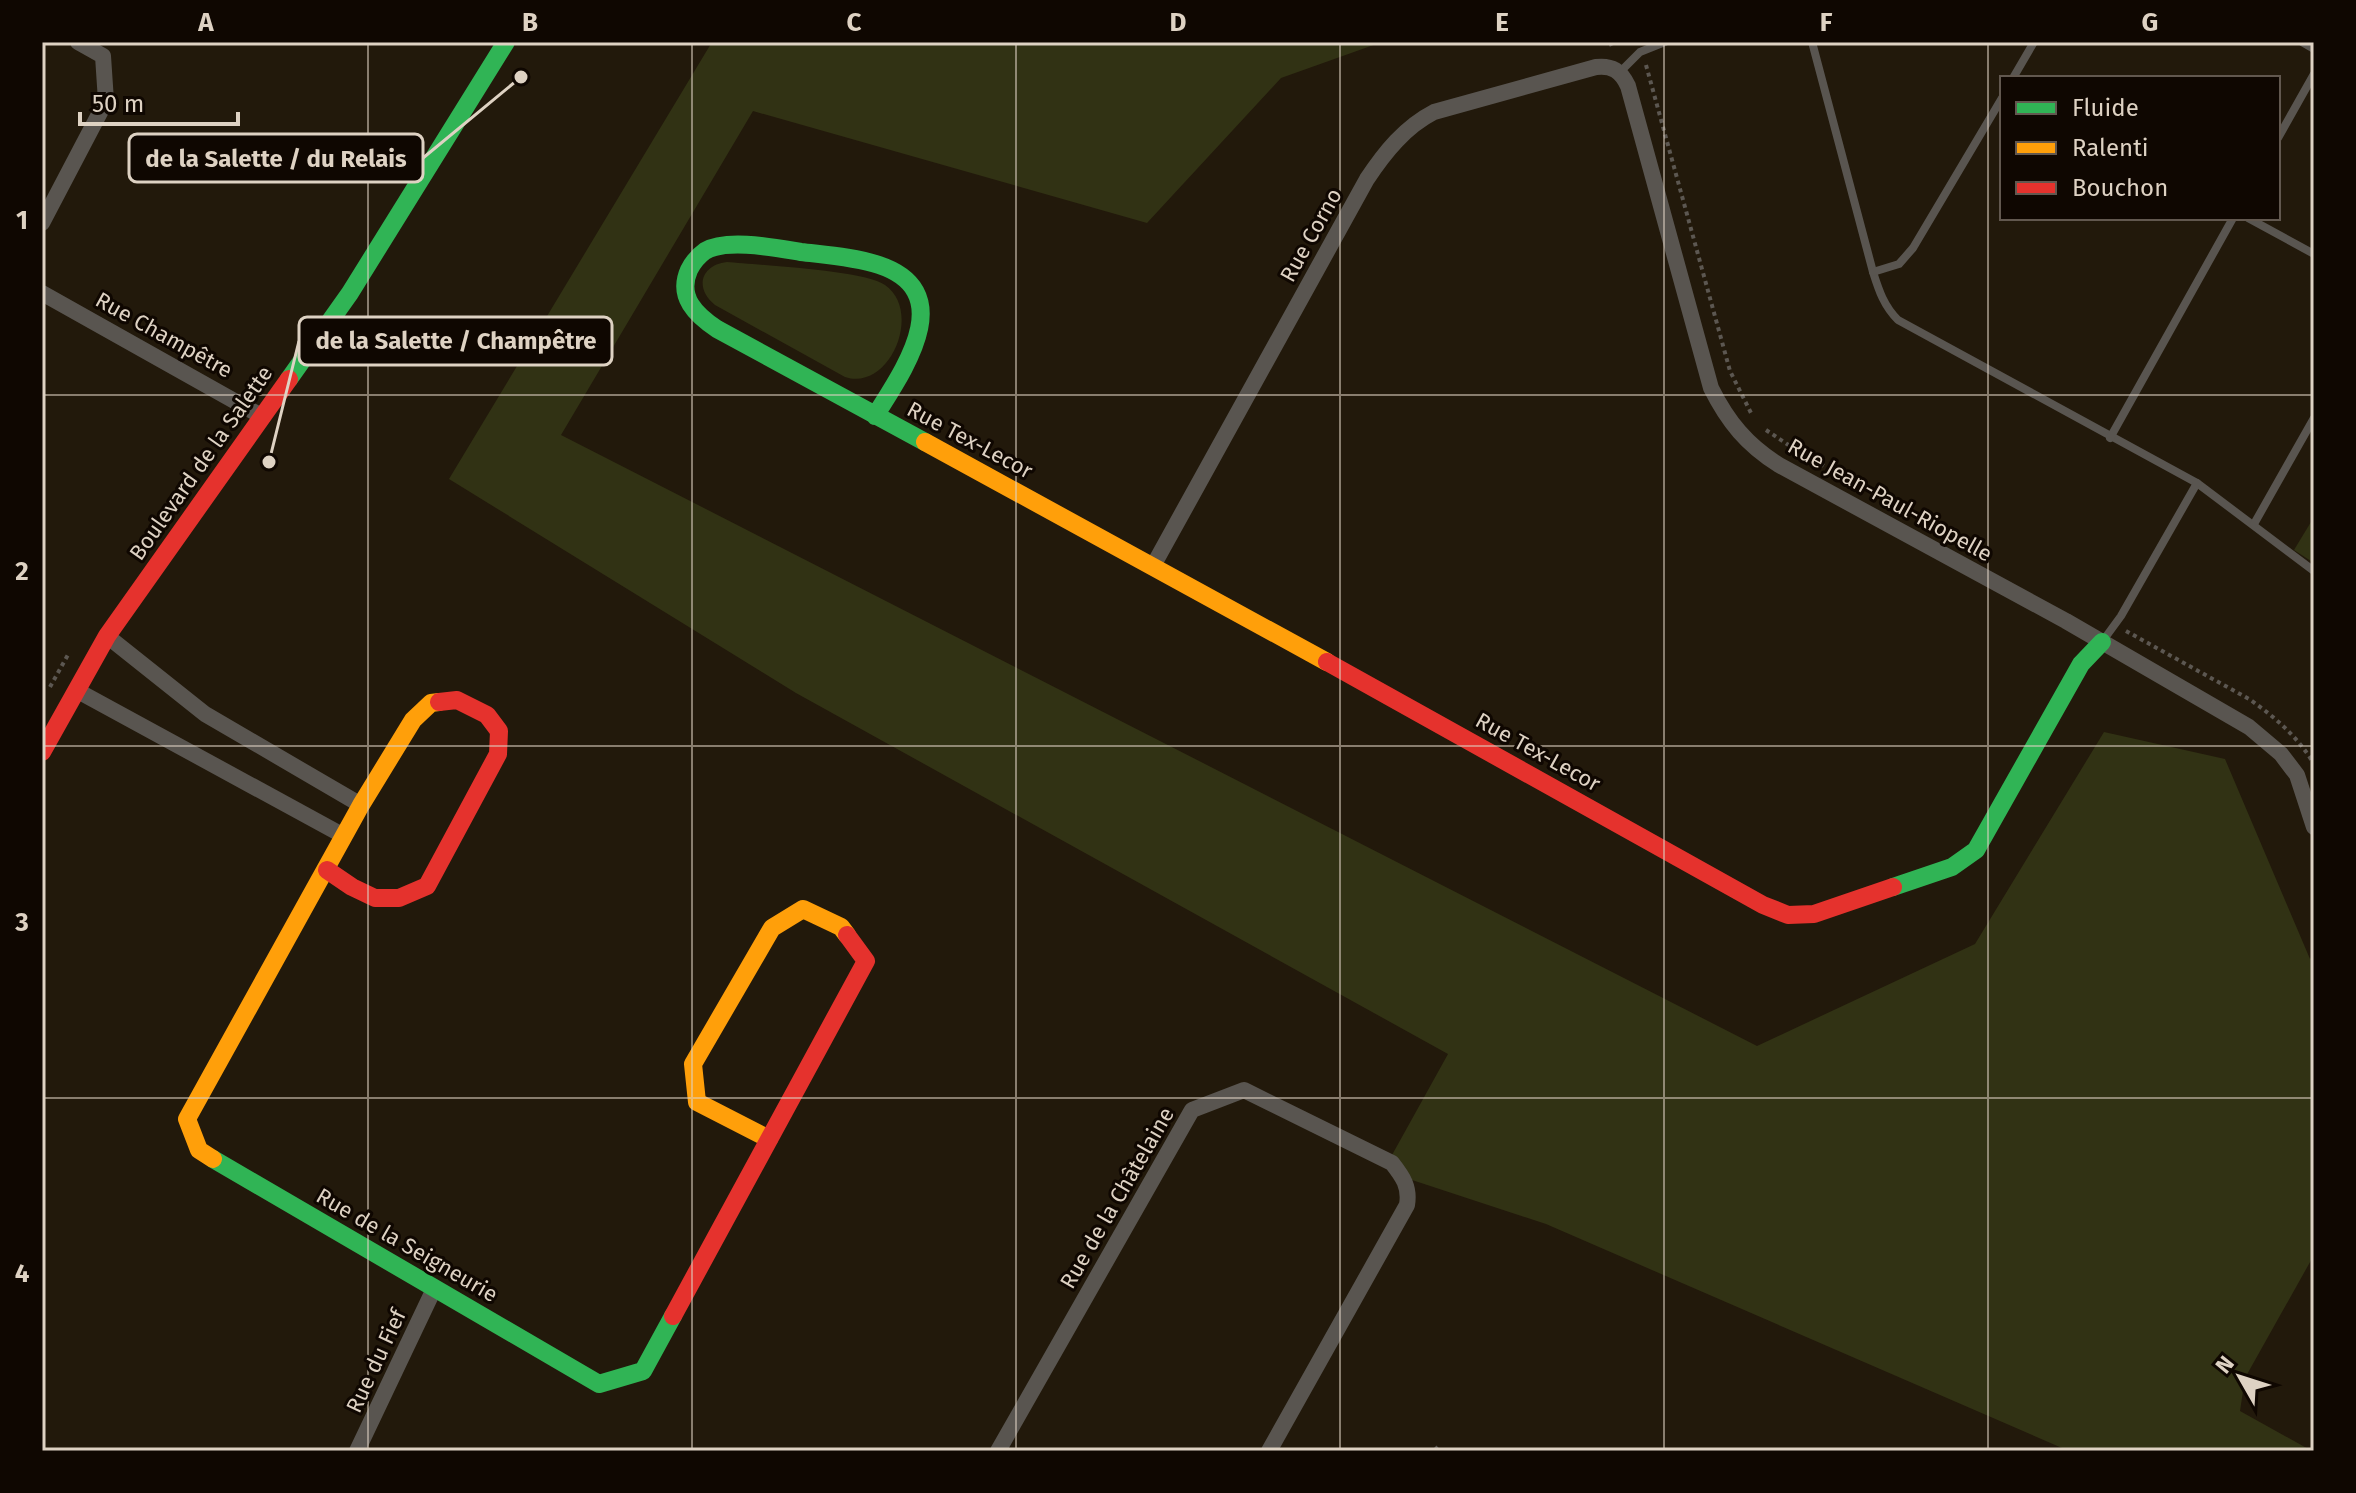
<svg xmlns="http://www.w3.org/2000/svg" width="2356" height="1493" font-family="'Fira Sans',sans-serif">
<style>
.green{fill:#313214}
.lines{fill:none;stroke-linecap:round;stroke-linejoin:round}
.path{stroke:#5c5751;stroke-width:4;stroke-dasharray:4 4;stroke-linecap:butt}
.lane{stroke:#595550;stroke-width:8}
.street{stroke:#595550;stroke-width:16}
.fast{stroke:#30b455;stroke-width:18}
.slow{stroke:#ff9f0a;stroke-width:18}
.jam{stroke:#e5322d;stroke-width:18}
.grid{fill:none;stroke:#ded2c3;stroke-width:2;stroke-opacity:0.55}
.labels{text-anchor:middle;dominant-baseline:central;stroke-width:6;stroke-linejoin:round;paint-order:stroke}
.street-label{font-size:22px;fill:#ded2c3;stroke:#0f0701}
.leader{fill:none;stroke:#ded2c3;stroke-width:3}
.callout-dot{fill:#ded2c3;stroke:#0f0701;stroke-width:3}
.callout{fill:#0f0701;stroke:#ded2c3;stroke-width:3}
.callout-label{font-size:24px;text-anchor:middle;font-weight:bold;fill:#ded2c3}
.neatline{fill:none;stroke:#ded2c3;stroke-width:3}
.grid-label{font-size:26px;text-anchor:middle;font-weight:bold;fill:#ded2c3}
</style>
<rect width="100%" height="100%" fill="#22190b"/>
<!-- green -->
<g class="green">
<path d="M712 42H1382L1281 78 1147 223 753 111 561 435 1757 1046 1975 944 2104 732 2225 759 2310 959 2314 953V1255L2245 1378 2240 1411 2312 1451H2069L1546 1224 1409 1179 1392 1155 1448 1054 796 693 449 479Z"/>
<path d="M727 262C758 265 864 270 885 285 923 311 890 392 845 377L715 305C694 288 701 265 727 262Z"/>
<path d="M2314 517V563L2294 550Z"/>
</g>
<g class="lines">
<!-- path -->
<g class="path">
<path d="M1609 45 1615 42"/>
<path d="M1646 65 1730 371 1752 415"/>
<path d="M1766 430 1799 452 1862 487"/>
<path d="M2126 631 2249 699C2275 717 2298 737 2314 764"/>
<path d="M50 687 69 653"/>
<path d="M1435 1447 1439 1451"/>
</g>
<!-- lane -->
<g class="lane">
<path d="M1812 42 1873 272C1879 291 1884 306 1898 320L2197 483 2314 571"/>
<path d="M2302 42 2314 49"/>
<path d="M1620 72 1640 52 1665 42"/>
<path d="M2013 78 2034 42"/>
<path d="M2278 138 2314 74"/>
<path d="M2248 218 2314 254"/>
<path d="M1873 272 1899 264 1913 248 2002 98"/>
<path d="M2110 438 2233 218"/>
<path d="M2254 524 2314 418"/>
<path d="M2102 642 2121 616 2197 483"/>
</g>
<!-- street -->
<g class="street">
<path d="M42 223 106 101 103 56 78 42"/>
<path d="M42 293 263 417"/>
<path d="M1153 566 1367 179C1385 152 1405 127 1434 112L1596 67C1612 65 1621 71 1628 86L1711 388C1728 422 1747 445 1779 465L2066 621 2249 727 2281 754 2297 775 2314 827"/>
<path d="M107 636 205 714 361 805"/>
<path d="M76 690 344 836"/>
<path d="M357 1451 434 1289"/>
<path d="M998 1451 1192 1110 1244 1090 1392 1163C1403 1177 1410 1187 1407 1205L1269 1451"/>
</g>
<!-- fast -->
<g class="fast">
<path d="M289 379 350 293 506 42"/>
<path d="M875 416C903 371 960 292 879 265 855 257 826 255 801 252 776 248 727 238 705 251 698 256 693 262 689 270 677 297 696 315 717 329L925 442"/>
<path d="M1893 887 1952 867 1976 850 2081 664 2102 642"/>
<path d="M213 1159 599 1384 643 1371 673 1316"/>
</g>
<!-- slow -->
<g class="slow">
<path d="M925 442 1327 662"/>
<path d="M769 1139 697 1102 693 1064 772 928 803 909 841 927 847 935"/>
<path d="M213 1159 199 1150 187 1119 361 805 413 720 431 703 439 702"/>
</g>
<!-- jam -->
<g class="jam">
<path d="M1327 662 1763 905 1788 915 1814 914 1893 887"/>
<path d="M42 752 107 636 289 379"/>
<path d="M327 870 352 887 375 898H399L427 886 498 754 499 731 487 715 457 700 439 702"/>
<path d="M673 1316 866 961 847 935"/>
</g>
</g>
<!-- grid -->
<path class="grid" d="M368 42V1451M692 42V1451M1016 42V1451M1340 42V1451M1664 42V1451M1988 42V1451M42 395H2314M42 746H2314M42 1098H2314"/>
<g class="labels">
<!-- street labels -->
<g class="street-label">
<text transform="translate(1311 235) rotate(-61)">Rue Corno</text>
<text transform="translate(164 335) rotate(29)">Rue Champêtre</text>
<text transform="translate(970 440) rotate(28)">Rue Tex-Lecor</text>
<text transform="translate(201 463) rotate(-55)">Boulevard de la Salette</text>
<text transform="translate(1890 500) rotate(29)">Rue Jean-Paul-Riopelle</text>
<text transform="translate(1538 752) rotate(29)">Rue Tex-Lecor</text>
<text transform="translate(1117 1198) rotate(-60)">Rue de la Châtelaine</text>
<text transform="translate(407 1245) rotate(30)">Rue de la Seigneurie</text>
<text transform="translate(376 1361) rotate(-65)">Rue du Fief</text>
</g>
</g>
<!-- callouts -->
<path class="leader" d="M521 77L423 158M269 462L299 341"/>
<g class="callout-dot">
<circle cx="521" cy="77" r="8"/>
<circle cx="269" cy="462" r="8"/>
</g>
<g class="callout">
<rect x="129" y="134" width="294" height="48" rx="8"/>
<rect x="299" y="317" width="313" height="48" rx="8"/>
</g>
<g class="callout-label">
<text x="276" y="167">de la Salette / du Relais</text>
<text x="456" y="349">de la Salette / Champêtre</text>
</g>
<!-- border -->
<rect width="2356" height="1493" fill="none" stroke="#0f0701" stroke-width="88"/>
<!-- legend -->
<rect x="2000" y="76" width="280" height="144" fill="#0f0701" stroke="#62584f" stroke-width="2"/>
<rect x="2016" y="102" width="40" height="12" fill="#30b455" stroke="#62584f" stroke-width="2"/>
<text x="2072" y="116" font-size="24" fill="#ded2c3">Fluide</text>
<rect x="2016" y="142" width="40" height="12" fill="#ff9f0a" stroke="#62584f" stroke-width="2"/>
<text x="2072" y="156" font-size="24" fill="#ded2c3">Ralenti</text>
<rect x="2016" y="182" width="40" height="12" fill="#e5322d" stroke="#62584f" stroke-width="2"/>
<text x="2072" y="196" font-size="24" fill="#ded2c3">Bouchon</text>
<!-- north arrow -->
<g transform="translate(2240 1377) rotate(309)" stroke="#0f0701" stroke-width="6" paint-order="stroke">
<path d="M0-6L14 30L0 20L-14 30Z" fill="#ded2c3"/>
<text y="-12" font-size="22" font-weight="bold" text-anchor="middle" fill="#ded2c3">N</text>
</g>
<!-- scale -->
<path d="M80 112v12h158v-12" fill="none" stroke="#ded2c3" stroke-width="4"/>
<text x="92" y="112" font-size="24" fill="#ded2c3" stroke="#0f0701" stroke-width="6" paint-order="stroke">50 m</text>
<rect x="44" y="44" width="2268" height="1405" class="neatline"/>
<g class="grid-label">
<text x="206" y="31">A</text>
<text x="530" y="31">B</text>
<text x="854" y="31">C</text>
<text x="1178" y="31">D</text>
<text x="1502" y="31">E</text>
<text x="1826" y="31">F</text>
<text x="2150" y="31">G</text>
<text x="22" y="229">1</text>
<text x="22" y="580">2</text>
<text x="22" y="931">3</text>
<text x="22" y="1282">4</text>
</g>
</svg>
